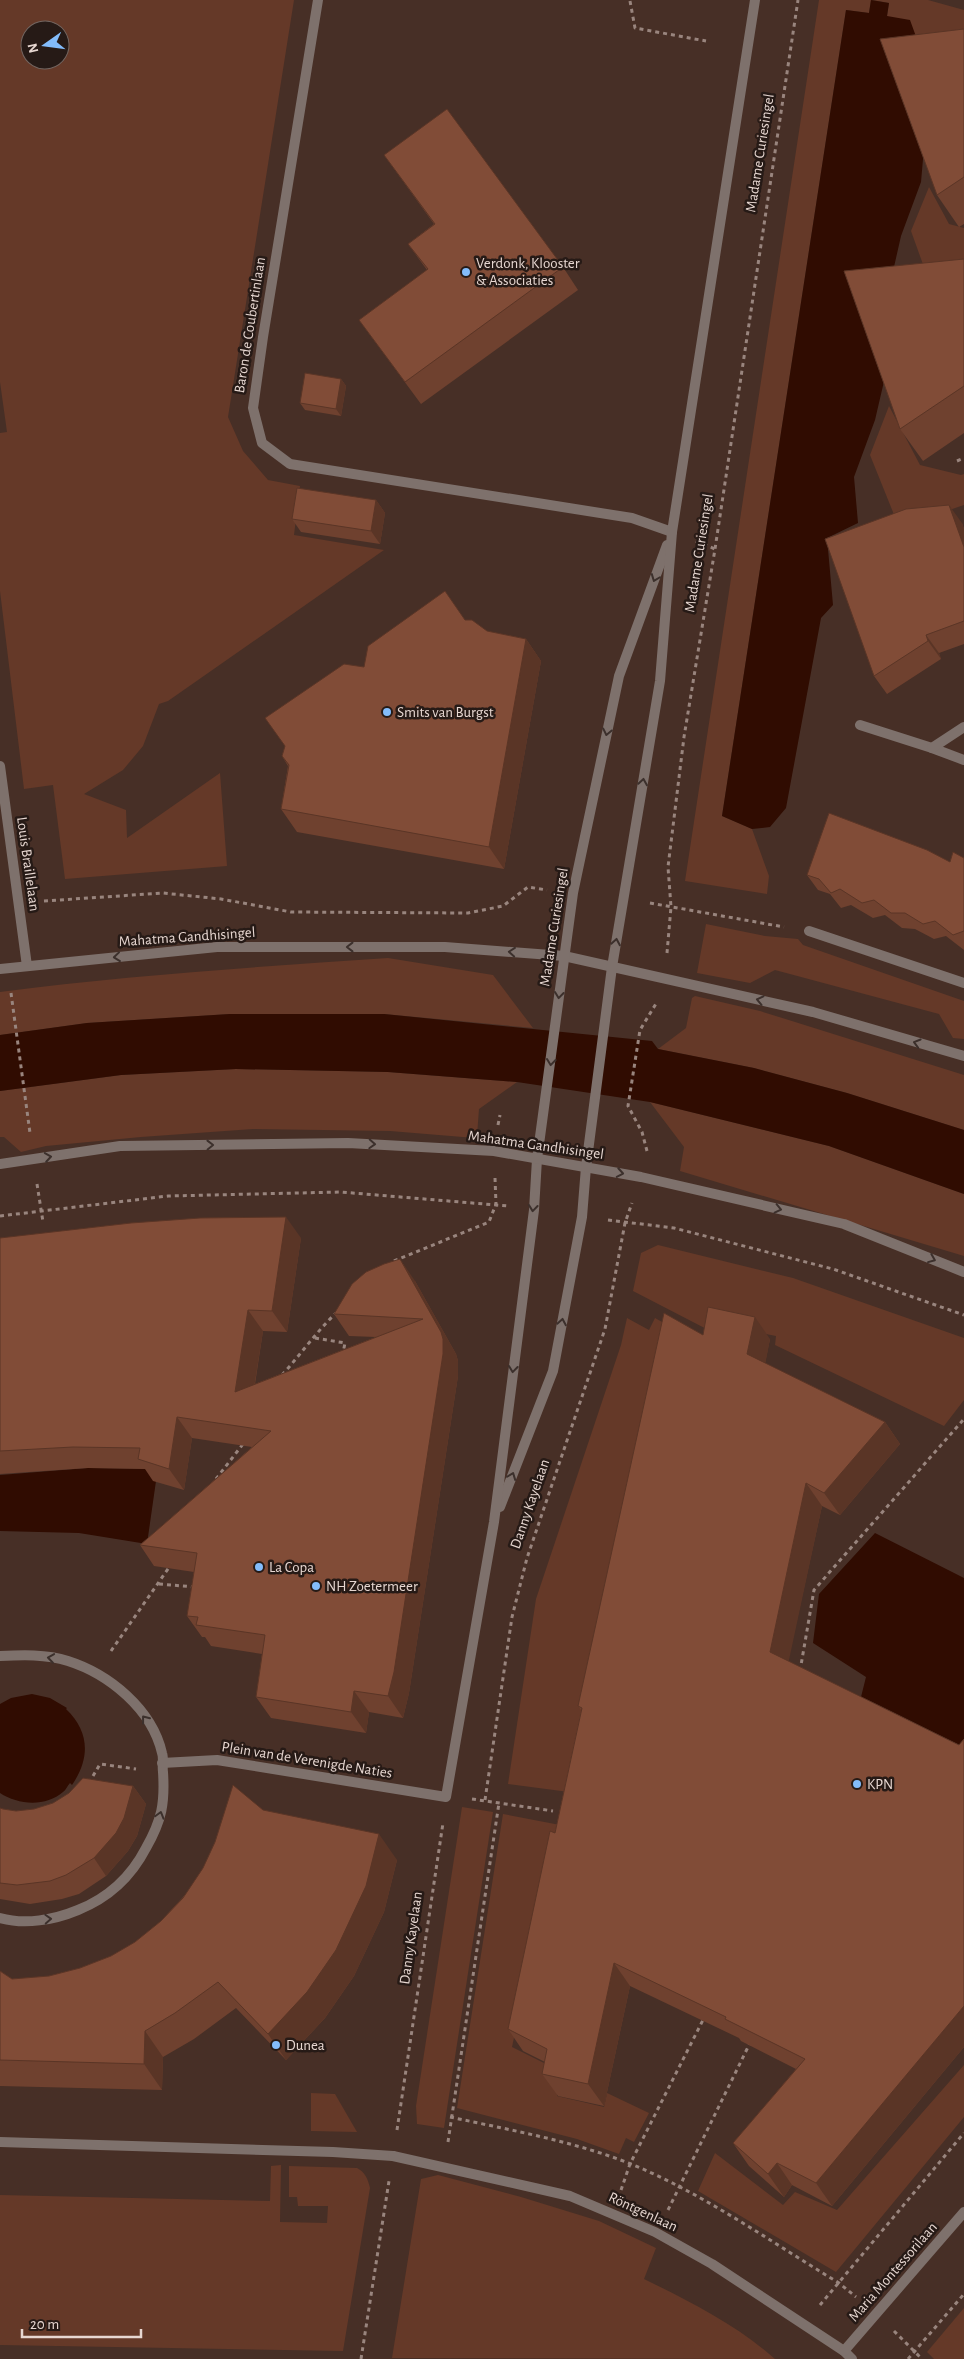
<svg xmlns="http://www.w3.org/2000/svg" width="964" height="2359" font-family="'Alegreya Sans',sans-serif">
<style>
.green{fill:#653928;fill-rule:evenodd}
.water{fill:#300c01}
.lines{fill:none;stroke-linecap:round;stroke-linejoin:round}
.path{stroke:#99857e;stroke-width:3;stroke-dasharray:4 4;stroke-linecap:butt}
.service{stroke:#7e716c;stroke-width:10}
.minor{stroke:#7e716c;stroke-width:10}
.tertiary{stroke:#7e716c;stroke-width:10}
.wall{fill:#6f412f}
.shaded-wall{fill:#5a3526}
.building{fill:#814c37;stroke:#5a3526}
.oneway{stroke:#3c302c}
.poi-dot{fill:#83bcfb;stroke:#261a16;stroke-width:2}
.labels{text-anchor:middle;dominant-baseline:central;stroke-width:5;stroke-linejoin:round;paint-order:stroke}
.street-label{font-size:15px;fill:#e7d7d1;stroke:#261a16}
.poi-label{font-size:15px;fill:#e7d7d1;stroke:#261a16;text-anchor:start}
</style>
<rect width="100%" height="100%" fill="#472f26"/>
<!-- green -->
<g class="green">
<path d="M0 0H294L228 417 243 451 268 480 300 486 294 535 384 550 168 701 159 704 143 746 123 770 84 794 126 810 127 838 220 773 227 866 65 879 53 785 24 789 0 591V433L7 432 0 382ZM30 30H60V60H30Z"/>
<path d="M819 0H871L869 13 846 10 722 816 752 829 769 876 767 894 685 881Z"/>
<path d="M872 0H928L964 10V58L926 64 887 16 889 3Z"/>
<path d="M929 187 949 224 964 228V285L934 295 911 231Z"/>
<path d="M889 406 920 465 961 475 964 474V505L899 527 870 455Z"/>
<path d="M706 924 765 936 798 939 803 945 964 1001V1039L953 1038 939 1014 775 970 750 983 697 973Z"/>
<path d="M388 958 493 975 533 1028 384 1014H230L87 1023 0 1035V992C129 975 258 967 388 958Z"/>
<path d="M695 996 760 1011 964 1075V1130L847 1093 754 1068 658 1049 686 1028 692 998Z"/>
<path d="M236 1069 388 1072 517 1082 479 1109 477 1136 475 1138 390 1131 253 1129 141 1137 46 1146 21 1152 4 1137H0V1091L121 1075Z"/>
<path d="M650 1102 829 1146 964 1194V1256L680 1171 684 1147Z"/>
<path d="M658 1245 793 1278 964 1338V1400L944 1426 775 1345 776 1336 724 1326 720 1336 633 1291 641 1253Z"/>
<path d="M627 1318 649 1330 655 1318 680 1332 569 1792 508 1784 536 1599 621 1345Z"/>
<path d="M462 1807 493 1812 444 2128 417 2124 416 2106Z"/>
<path d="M503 1814 560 1825 512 2047 562 2072 557 2096 604 2107 607 2093 649 2113 634 2142 626 2138 619 2154 577 2139 457 2108Z"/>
<path d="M964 2065V2117L836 2272 698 2191 715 2153 783 2205 795 2192 837 2210Z"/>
<path d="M311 2093 335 2094 357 2132 311 2131Z"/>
<path d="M281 2165 280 2222 327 2223 328 2206H298L297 2197H289V2166L357 2168C365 2172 368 2179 370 2188L343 2351 0 2345V2195L270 2201 271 2166Z"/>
<path d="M438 2175 521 2197 599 2221 656 2248 644 2279C689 2301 737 2325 775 2359L392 2358 421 2179Z"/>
<path d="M964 2308V2359H934L927 2352Z"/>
</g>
<!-- water -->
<g class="water">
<path d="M871 0 889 3 887 16 910 20 926 64 925 136 921 182 901 236 889 289 885 377 875 420 854 477 858 523 827 538 833 605 821 618 786 808 770 827 752 829 722 816 846 10 869 13Z"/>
<path d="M230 1014H384L652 1041 658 1049 754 1068 847 1093 964 1130V1194L829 1146 650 1102 517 1082 388 1072 236 1069 121 1075 0 1091V1035L87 1023Z"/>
<path d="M88 1468 154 1469 153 1481H156L147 1544 79 1533 0 1531V1475Z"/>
<path d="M875 1533 964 1578V1747L860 1701 866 1677 813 1643 819 1594Z"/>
<path d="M32 1694 50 1698 67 1708 66 1709C89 1731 91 1757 72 1785L70 1783C67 1786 66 1790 63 1792 46 1807 18 1805 0 1793V1704L11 1698Z"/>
</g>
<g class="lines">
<!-- path -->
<g class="path">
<path d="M630 1 635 28 706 41"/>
<path d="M957 461 964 458"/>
<path d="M696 541 715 549"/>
<path d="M44 901 163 893 221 899 291 912 468 913 503 906 528 887 547 890"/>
<path d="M650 903 784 927"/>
<path d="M667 953 671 907 668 867 684 737 715 549 798 0"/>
<path d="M11 993 30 1133"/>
<path d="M498 1125 500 1115"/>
<path d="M647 1151 642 1132 628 1106 640 1030 657 1002"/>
<path d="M37 1184 43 1222"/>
<path d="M0 1216 168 1196 341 1192 508 1206"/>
<path d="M608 1220 674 1228 833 1269 964 1315"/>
<path d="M394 1261 489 1222 496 1204 495 1178"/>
<path d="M315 1338 345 1343 343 1353"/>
<path d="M282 1375C301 1354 317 1331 337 1312"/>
<path d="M216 1479 243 1444"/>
<path d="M159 1584 195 1587"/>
<path d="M111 1651 170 1566"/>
<path d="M800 1671 814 1590 964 1419"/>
<path d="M89 1783 100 1764 136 1769"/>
<path d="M472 1799 553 1811"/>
<path d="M485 1800 512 1617 527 1558 605 1329 625 1223 632 1203"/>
<path d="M450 2117C510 2130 573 2141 631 2164 704 2194 771 2242 839 2283L856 2297"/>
<path d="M397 2130 443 1823"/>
<path d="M448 2142 499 1803"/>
<path d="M621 2190 630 2164 704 2018"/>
<path d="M668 2210 750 2043"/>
<path d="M820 2305 964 2133"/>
<path d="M894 2331 922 2359"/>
<path d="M361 2359 389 2181"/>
<path d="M908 2359 964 2294"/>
</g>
<!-- service -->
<path class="service" d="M0 2142 333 2152 393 2156"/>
<!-- minor -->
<g class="minor">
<path d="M318 0 263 337 253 408 262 443 290 464 632 518 672 532"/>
<path d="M860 725 932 748 964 760"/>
<path d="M932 748 964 727"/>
<path d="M0 766 27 966"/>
<path d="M809 931 964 983"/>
<path d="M500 1507 553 1371 582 1217 586 1167"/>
<path d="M0 1656C22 1655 46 1654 68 1661 109 1674 152 1709 162 1753 164 1758 162 1766 163 1772 165 1803 162 1820 146 1848 131 1877 108 1898 78 1910 54 1920 25 1925 0 1918"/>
<path d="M162 1763 217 1760 446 1797 494 1522 534 1210 537 1159"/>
<path d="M393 2156 570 2196 655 2232 712 2264 844 2351 852 2359"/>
<path d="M844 2351 964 2212"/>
</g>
<!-- tertiary -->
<g class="tertiary">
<path d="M0 969 217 947H445L564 956 813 1012 964 1056"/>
<path d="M537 1159 573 893 619 676 667 545"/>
<path d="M0 1164 120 1146 348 1143 494 1151 641 1177 844 1224 964 1272"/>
<path d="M586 1167 612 967 660 681 672 532 755 0"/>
</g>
</g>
<!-- wall -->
<g class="wall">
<path d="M964 29V224L959 227 937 195Z"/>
<path d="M384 155 563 267 578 290 421 404 359 320 427 270 408 244 434 224Z"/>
<path d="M964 259V433L923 461 900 429Z"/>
<path d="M341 379 346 386 341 416 305 410 300 403Z"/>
<path d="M376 500 385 513 380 544 301 532 292 519Z"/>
<path d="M962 523 964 529V644L939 653 941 659 887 694 874 676Z"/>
<path d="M465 620 487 631 526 639 541 661 504 869 297 832 281 809 288 766 282 756 364 667Z"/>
<path d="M964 858V950L946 936 934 939 915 929 902 928 885 915 873 918 851 905 841 908 830 894 818 890 807 875 950 862Z"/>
<path d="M0 1238H301L287 1332 263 1331 255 1384 376 1337 349 1336 334 1314 415 1281 456 1354 458 1361V1376L409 1693 403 1718 369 1712 366 1733 271 1718 256 1697 262 1654 211 1646 205 1637H202L187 1616 194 1572 154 1566 140 1545 252 1447 192 1438 184 1490 153 1481 145 1469 88 1468 0 1474Z"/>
<path d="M703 1335 770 1339 765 1363 885 1422 900 1444 840 1515 822 1506 788 1661 959 1745 964 1739V2047L832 2206 792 2185 784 2197 749 2166 733 2143 796 2069 741 2041 739 2038 630 1986 604 2106 558 2096 542 2074 545 2062 523 2051 508 2029 555 1833 581 1710 578 1706Z"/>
<path d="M133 1786 146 1804 137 1836 128 1851 106 1876 79 1894 62 1899 30 1904 0 1899V1808L3 1809 16 1811 34 1809 53 1803Z"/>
<path d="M263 1810 397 1860 384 1912 354 1976 325 2018 286 2060 236 2008 194 2039 163 2057 162 2090 0 2086V1971L12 1979 49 1976 80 1968 111 1956 135 1942 161 1921Z"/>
</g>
<!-- shaded-wall -->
<g class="shaded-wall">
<path d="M341 379 346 386 341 416 336 409Z"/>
<path d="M376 500 385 513 380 544 371 531Z"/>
<path d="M949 505 962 523 964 529V547Z"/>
<path d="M926 635 939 653 941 659 928 641Z"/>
<path d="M526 639 541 661 504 869 489 847Z"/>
<path d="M286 1217 301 1238 287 1332 272 1311Z"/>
<path d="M400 1259 415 1281 456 1354 458 1361V1376L409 1693 403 1718 388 1696 443 1354Z"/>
<path d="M248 1310 263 1331 250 1413 235 1392Z"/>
<path d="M755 1317 770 1339 763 1376 747 1354Z"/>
<path d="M177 1417 192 1438 184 1490 169 1469Z"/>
<path d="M885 1422 900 1444 840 1515 824 1493Z"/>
<path d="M806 1483 822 1506 786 1674 770 1652Z"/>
<path d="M354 1691 369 1712 366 1733 351 1712Z"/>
<path d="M133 1786 146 1804 137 1836 128 1851 106 1876 94 1858Z"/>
<path d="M379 1834 397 1860 384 1912 354 1976 325 2018 286 2060 268 2034Z"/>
<path d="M614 1963 630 1986 604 2106 588 2084Z"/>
<path d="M964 2006V2047L832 2206 816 2183Z"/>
<path d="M145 2031 163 2057 162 2090 144 2064Z"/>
<path d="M777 2163 792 2185 784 2197 768 2174Z"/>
</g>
<!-- building -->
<g class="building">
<path d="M964 29V177L937 195 880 39Z"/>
<path d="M447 109 563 267 405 382 359 320 428 269 408 244 435 224 384 155Z"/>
<path d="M964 259V386L900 429 844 271Z"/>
<path d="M305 373 341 379 336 409 300 403Z"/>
<path d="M297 488 376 500 371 531 292 519Z"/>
<path d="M949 505 964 547V621L926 635 928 641 874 676 825 539 906 509Z"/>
<path d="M445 591 465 620H472L487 631 526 639 489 847 281 809 289 765 282 756 285 746 265 718 344 664 364 667 368 646Z"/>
<path d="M829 813 927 850 950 862 953 852 964 858V931L953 935 935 921 923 924 905 913H891L874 900 862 903 840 889 831 893 819 879 807 875Z"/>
<path d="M286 1217 272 1311 248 1310 235 1392 423 1319 334 1314 352 1284 366 1272 384 1264 400 1259 441 1332 443 1339V1354L394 1672 388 1696 354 1691 351 1712 256 1697 265 1635 196 1625 198 1617 187 1616 197 1553 140 1545 271 1431 177 1417 169 1469 138 1459 140 1448 73 1447 0 1451V1238L131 1223 200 1218Z"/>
<path d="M708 1307 755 1317 747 1354 885 1422 824 1493 806 1483 770 1652 959 1745 964 1739V2006L816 2183 777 2163 768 2174 733 2143 805 2059 725 2019 726 2017 614 1963 588 2084 542 2074 547 2049 508 2029 550 1831 555 1833 582 1708 578 1706 664 1313 703 1335Z"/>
<path d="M83 1778 133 1786 124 1818 116 1833 94 1858 66 1875 50 1881 17 1885 0 1883V1808L3 1809 16 1811 34 1809 53 1803 69 1793Z"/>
<path d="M233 1785 263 1810 379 1834 366 1886 336 1950 307 1992 268 2034 218 1982 175 2013 145 2031 144 2064 0 2060V1971L12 1979 49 1976 80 1968 111 1956 135 1942 161 1921 183 1898 203 1868 215 1842Z"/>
</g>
<!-- one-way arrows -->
<defs><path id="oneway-chevron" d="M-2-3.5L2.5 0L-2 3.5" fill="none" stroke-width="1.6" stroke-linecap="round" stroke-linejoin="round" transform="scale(1.25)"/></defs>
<g class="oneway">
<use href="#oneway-chevron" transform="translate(655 578) rotate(111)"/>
<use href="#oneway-chevron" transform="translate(607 732) rotate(102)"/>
<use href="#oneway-chevron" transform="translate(643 782) rotate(-81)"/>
<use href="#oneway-chevron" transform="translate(616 942) rotate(-80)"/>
<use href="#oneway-chevron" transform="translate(350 947) rotate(180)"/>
<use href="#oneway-chevron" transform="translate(512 952) rotate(-175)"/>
<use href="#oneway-chevron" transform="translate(117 957) rotate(174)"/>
<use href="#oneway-chevron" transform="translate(559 995) rotate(97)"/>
<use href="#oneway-chevron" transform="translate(760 1000) rotate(-167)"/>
<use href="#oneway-chevron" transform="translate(917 1043) rotate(-164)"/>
<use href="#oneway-chevron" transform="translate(551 1062) rotate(97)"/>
<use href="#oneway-chevron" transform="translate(372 1144) rotate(3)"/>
<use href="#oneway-chevron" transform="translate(210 1145) rotate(-1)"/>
<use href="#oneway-chevron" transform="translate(48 1157) rotate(-9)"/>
<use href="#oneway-chevron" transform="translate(620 1173) rotate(10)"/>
<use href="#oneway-chevron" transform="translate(533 1208) rotate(96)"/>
<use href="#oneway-chevron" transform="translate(778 1209) rotate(13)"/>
<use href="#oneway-chevron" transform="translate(932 1259) rotate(22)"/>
<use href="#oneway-chevron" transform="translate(562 1322) rotate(-80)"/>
<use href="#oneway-chevron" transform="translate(513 1369) rotate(97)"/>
<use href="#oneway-chevron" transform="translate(512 1476) rotate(-69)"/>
<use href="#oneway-chevron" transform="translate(51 1658) rotate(-172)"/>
<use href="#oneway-chevron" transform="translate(145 1719) rotate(-128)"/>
<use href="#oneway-chevron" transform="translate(160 1815) rotate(-74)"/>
<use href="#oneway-chevron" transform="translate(48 1919) rotate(-3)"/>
</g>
<!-- markers -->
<g class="poi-dot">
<circle cx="466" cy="272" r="5"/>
<circle cx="387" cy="712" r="5"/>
<circle cx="259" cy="1567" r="5"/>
<circle cx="316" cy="1586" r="5"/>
<circle cx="857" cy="1784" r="5"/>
<circle cx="276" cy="2045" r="5"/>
</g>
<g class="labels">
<!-- street labels -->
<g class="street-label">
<text transform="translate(760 153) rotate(-81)">Madame Curiesingel</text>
<text transform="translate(250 325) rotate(-81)">Baron de Coubertinlaan</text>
<text transform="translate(699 553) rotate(-81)">Madame Curiesingel</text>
<text transform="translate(28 864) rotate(82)">Louis Braillelaan</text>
<text transform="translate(554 927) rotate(-81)">Madame Curiesingel</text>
<text transform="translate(187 937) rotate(-4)">Mahatma Gandhisingel</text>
<text transform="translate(536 1145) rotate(8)">Mahatma Gandhisingel</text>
<text transform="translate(530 1504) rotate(-71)">Danny Kayelaan</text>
<text transform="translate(307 1760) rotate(9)">Plein van de Verenigde Naties</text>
<text transform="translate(411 1938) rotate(-82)">Danny Kayelaan</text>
<text transform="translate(643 2212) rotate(25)">Röntgenlaan</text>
<text transform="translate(893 2272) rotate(-49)">Maria Montessorilaan</text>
</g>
<!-- poi labels -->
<g class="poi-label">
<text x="476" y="263">Verdonk, Klooster<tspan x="476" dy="17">&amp; Associaties</tspan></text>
<text x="397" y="712">Smits van Burgst</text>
<text x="269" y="1567">La Copa</text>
<text x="326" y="1586">NH Zoetermeer</text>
<text x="867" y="1784">KPN</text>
<text x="286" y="2045">Dunea</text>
</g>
</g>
<!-- north arrow -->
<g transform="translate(45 45) rotate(256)"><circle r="24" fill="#261a16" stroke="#736661"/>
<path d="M0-4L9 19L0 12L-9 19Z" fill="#83bcfb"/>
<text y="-8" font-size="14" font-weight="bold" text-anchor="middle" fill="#e7d7d1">N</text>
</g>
<!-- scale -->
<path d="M22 2329v8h119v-8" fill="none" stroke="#e7d7d1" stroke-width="2.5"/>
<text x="30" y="2329" font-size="15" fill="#e7d7d1" stroke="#261a16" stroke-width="4" paint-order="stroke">20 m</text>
</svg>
